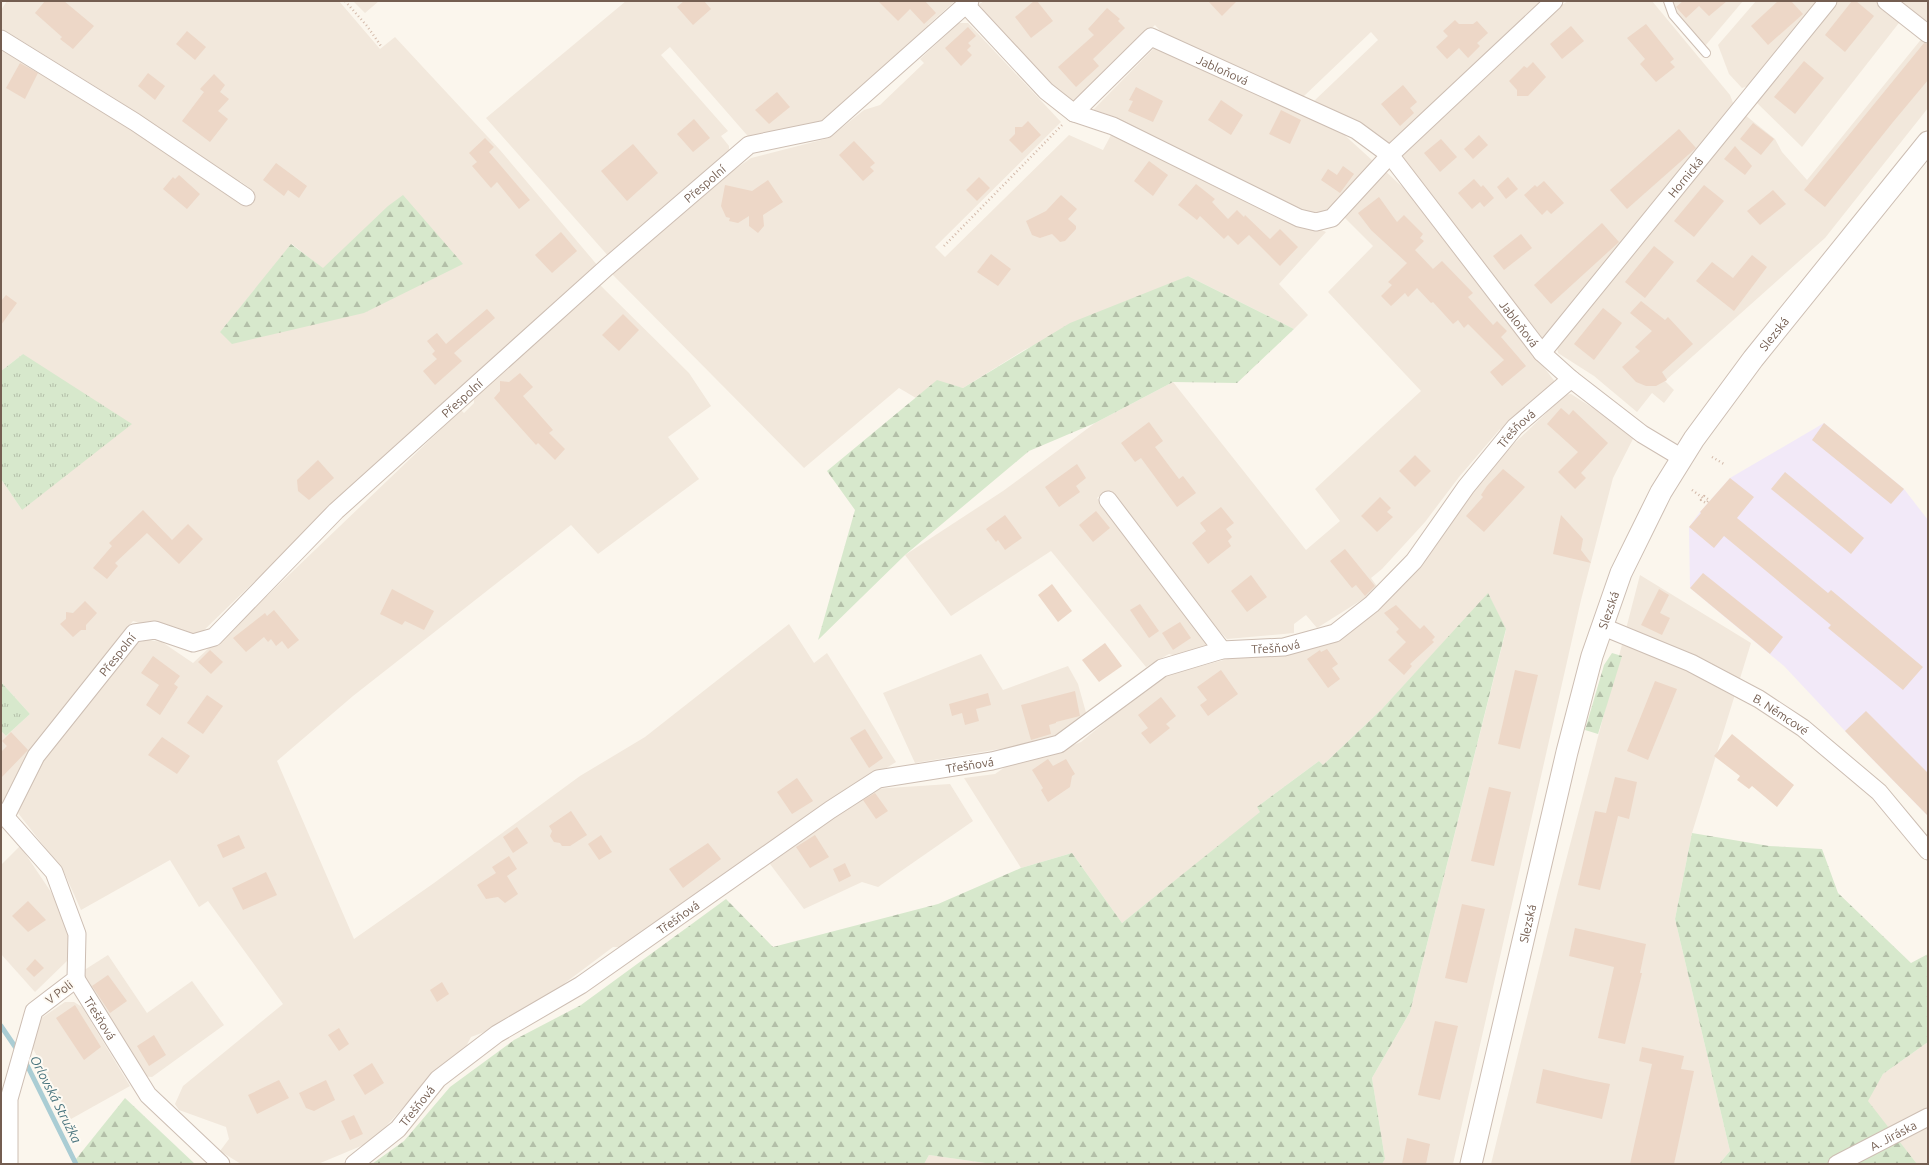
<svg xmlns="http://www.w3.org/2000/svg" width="1929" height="1165" font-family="Ubuntu,sans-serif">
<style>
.residential{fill:#f2e8dc;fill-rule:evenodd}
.education{fill:#f2e9f8}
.grass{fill:url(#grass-tufts)}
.forest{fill:url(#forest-firs)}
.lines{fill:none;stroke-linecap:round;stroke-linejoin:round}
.stream{stroke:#aacdd4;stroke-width:5}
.building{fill:#edd7c7}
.service-casing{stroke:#cdbeb3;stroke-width:10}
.minor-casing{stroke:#cdbeb3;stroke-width:19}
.tertiary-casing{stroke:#cdbeb3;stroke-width:23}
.path{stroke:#d3baaa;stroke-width:2.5;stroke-dasharray:1 3;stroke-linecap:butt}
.service{stroke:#fff;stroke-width:8}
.minor{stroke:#fff;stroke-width:17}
.tertiary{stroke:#fff;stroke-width:21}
.labels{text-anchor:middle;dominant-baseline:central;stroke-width:4;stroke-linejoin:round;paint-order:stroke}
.street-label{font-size:12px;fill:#745e51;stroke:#fefaf3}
.water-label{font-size:13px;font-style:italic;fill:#4a757e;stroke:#fefaf3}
</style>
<defs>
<pattern id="grass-tufts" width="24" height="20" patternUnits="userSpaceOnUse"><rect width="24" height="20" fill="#d7e8cc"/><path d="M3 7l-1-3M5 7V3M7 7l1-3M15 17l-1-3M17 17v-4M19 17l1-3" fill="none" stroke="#b3bfa8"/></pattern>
<pattern id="forest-firs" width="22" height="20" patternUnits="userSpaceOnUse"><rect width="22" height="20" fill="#d7e8cc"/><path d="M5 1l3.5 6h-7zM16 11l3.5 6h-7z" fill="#b3bfa8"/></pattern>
</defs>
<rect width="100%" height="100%" fill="#fbf6ed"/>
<!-- residential -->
<g class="residential">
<path d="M7 1H339L380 49 395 37 500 150 598 266 385 455 200 634 186 637 133 621 33 746 4 802H1V731L6 736 30 714 1 682V479L22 510 23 354 1 371V47L67 83 243 205 254 191 240 181 237 186 119 101 1 28V10ZM292 244 322 268 220 332Z"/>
<path d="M353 1H379L365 13Z"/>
<path d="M626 1H955L928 25 931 28 819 124 753 142 670 47 661 55 728 131 721 136 729 146V154L610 258 486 118Z"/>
<path d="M984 1H1545L1547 3 1387 145 1365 128 1314 101 1378 40 1371 32 1303 97 1164 35 1155 25 1076 102 1068 104 978 5Z"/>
<path d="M1568 1H1652L1730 95 1735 108 1545 342 1401 157 1554 10Z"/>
<path d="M1673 1H1743L1705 46 1674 10Z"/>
<path d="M1756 1H1821L1755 84 1742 88 1729 74 1718 45Z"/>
<path d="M1836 1H1879L1902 19 1802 147 1755 101Z"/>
<path d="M1901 1H1928V24Z"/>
<path d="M959 23H968L1061 122 935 247 945 257 1069 135 1103 150 1111 135 1326 232 1279 284 1308 315 1294 329 1188 276 1024 350 963 388 937 381 916 398 899 388 804 468 612 274 734 170 751 158 829 138 864 110 880 105 924 63 920 59Z"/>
<path d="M1923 37 1928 41V108L1825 238 1665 381 1674 390 1664 403 1652 393 1637 412 1594 376 1558 353 1557 346 1745 115 1775 139 1782 152 1807 180Z"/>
<path d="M1155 47 1339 130 1373 161 1331 211 1315 216 1092 111Z"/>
<path d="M1383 169 1410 194 1556 383 1502 432 1500 429 1459 477 1425 522 1382 569 1371 578 1379 589 1317 628 1306 615 1294 624V633L1227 639 1207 618 1113 494 1105 492 1097 498 1213 644 1178 656 1169 654 1146 667 1051 551 951 616 905 555 1003 491 1095 423 1173 382 1306 550 1340 521 1315 489 1421 391 1328 292 1373 246 1342 215Z"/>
<path d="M598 283 689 373 711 406 668 437 699 479 598 554 571 525 353 696 277 761 354 939 434 883 580 776 645 737 789 624 814 663 827 653 896 762 820 809 623 947H613L565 983 559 992 521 1018 471 1037 462 1054 405 1105 373 1141 318 1164H241L220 1151 229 1139 226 1127 179 1110 175 1104 183 1086 283 1004 208 901 199 907 170 860 81 910 64 872 18 813 40 760 135 643 148 640 162 642 193 663 265 595 267 596 461 410 464 413 474 403V397Z"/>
<path d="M1571 394 1635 435 1613 478 1581 600 1453 1164H1382L1385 1159 1372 1078 1410 1012 1506 630 1488 594 1381 710 1323 765 1319 761 1257 807 1261 812 1122 923 1072 853 1021 868 964 778 995 774 1008 765 1049 755 1081 742 1160 677 1235 657 1330 644 1391 595 1498 459 1565 395Z"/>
<path d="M1640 575 1751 643 1692 833 1675 919 1730 1151 1719 1164H1491L1557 895Z"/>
<path d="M981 654 1003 690 1068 666 1078 684 1087 716 1054 740 915 763 883 693Z"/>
<path d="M950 784 973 821 878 887 862 882 804 909 770 864 873 789Z"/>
<path d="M20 846 51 892 67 923 70 958 35 992 1 954V865Z"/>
<path d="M108 955 147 1013 192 981 224 1025 152 1077 141 1076 78 974Z"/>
<path d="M65 1002H74L82 1007 130 1086 71 1119 31 1045 40 1019Z"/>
<path d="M1928 1042V1164H1917L1867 1101 1883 1074Z"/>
<path d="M929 1155 992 1164H924Z"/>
</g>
<!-- education -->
<path class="education" d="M1824 423 1904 489 1928 520V816L1845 731 1784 666 1690 588 1689 527 1700 512 1730 478Z"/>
<!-- grass -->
<g class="grass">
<path d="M23 354 132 424 22 510 1 479V371Z"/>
<path d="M1 682 30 714 6 736 1 731Z"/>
</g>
<!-- forest -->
<g class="forest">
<path d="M403 195 463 264 364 313 232 344 220 332 291 244 323 268 388 206Z"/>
<path d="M1188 276 1294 329 1237 383 1173 382 1095 423 1029 451 905 555 818 640 855 510 827 471 937 380 963 388 1070 323Z"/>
<path d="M1488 593 1506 629 1410 1012 1372 1078 1385 1159 1382 1164H992L929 1155 924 1164H372L404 1141 450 1087 514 1040 581 1005 726 899 773 947 938 904 1021 868 1072 853 1122 923 1260 812 1257 807 1319 761 1323 765 1381 710Z"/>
<path d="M1612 653 1622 656 1598 734 1585 730 1604 665Z"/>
<path d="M1692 833 1769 846 1822 849 1838 893 1911 963 1928 954V1042L1883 1074 1868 1101 1917 1164H1719L1730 1151 1675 919Z"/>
<path d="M125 1098 195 1164H72Z"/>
</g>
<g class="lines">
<!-- stream -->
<g class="stream">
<path d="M1 1026 18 1051"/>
<path d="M24 1059 76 1164"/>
</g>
</g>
<!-- building -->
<g class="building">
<path d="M45 1H64L94 26 73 49 60 39 62 37 35 13Z"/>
<path d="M684 1H704L711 9 693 25 677 7Z"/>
<path d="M878 1H925L936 13 924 24 910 9 898 21Z"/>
<path d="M1034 1H1037L1053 21 1031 38 1015 17Z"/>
<path d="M1208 1H1237L1222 16Z"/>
<path d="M1683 1H1727L1709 16 1699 6 1686 18 1676 7Z"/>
<path d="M1778 1H1791L1803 14 1768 45 1751 26Z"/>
<path d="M1852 1H1856L1874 16 1845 52 1825 35Z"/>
<path d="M1107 8 1120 19 1118 21 1125 28 1093 59 1099 66 1076 87 1058 67 1094 35 1088 29Z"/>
<path d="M1455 20 1459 24H1473L1477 21 1488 33 1477 43 1480 46 1468 58 1459 48 1447 59 1436 47 1448 36 1443 31Z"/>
<path d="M1646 24 1674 59 1670 62 1675 67 1656 82 1640 64 1645 59 1627 38Z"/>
<path d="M1571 26 1584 41 1562 59 1550 44Z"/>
<path d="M968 27 976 36 968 43 971 46 967 50 972 55 961 66 945 48Z"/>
<path d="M187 31 206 47 195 60 176 44Z"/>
<path d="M1924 43 1928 44V80L1893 122 1825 207 1804 190Z"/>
<path d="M1804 61 1824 78 1795 114 1774 97Z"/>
<path d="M1533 62 1546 77 1528 96H1517V90L1509 81 1524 66 1527 68Z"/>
<path d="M20 63 38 73 25 99 6 88Z"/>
<path d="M148 73 165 86 155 100 138 86Z"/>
<path d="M214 74 225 85 220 92 229 99 218 111 228 119 210 142 182 121 204 92 200 89Z"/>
<path d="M1403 85 1417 102 1410 108 1414 113 1400 126 1381 104Z"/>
<path d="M1136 87 1163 101 1153 122 1128 111 1133 101 1129 100Z"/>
<path d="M777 92 790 107 769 124 755 110Z"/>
<path d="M1221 100 1243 115 1231 135 1208 120Z"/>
<path d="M1281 110 1301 120 1290 144 1269 134Z"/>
<path d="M694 119 710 138 693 152 677 134Z"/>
<path d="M1028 121 1041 135 1022 153 1009 140 1015 134V127H1022Z"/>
<path d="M1753 123 1774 139 1761 155 1740 139Z"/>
<path d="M1679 129 1696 148 1627 209 1610 190Z"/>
<path d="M1479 135 1488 145 1473 159 1464 149Z"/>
<path d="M485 138 494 147 489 152 530 200 519 209 497 182 491 188 472 166 477 162 469 153Z"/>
<path d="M1441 139 1457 157 1440 172 1424 153Z"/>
<path d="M854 141 875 163 870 167 874 171 863 181 839 155Z"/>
<path d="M633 144 658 173 627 201 601 171Z"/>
<path d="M1735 146 1752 166 1745 175 1724 159Z"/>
<path d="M1149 161 1168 175 1153 196 1134 181Z"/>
<path d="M276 163 307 186 299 198 288 190 284 196 263 180Z"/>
<path d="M1343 166 1354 174 1340 193 1321 180 1328 169 1337 175Z"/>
<path d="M179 175 200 194 187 209 163 189 173 177 175 179Z"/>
<path d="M979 177 990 188 977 201 966 190Z"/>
<path d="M1508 177 1518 189 1506 199 1497 187Z"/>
<path d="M1474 179 1481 187 1483 185 1494 198 1484 207 1480 202 1472 209 1458 193Z"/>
<path d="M768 180 783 202 763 215 764 226 758 233 749 226V216L738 223 729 221 730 218 726 217 721 206 725 185 752 191Z"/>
<path d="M1544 181 1564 203 1551 214 1547 210 1542 215 1524 195 1535 185 1537 187Z"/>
<path d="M1196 184 1215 199 1212 202 1228 219 1237 210 1244 217 1245 215 1270 239 1280 229 1298 247 1280 266 1249 235 1238 245 1228 235 1224 239 1200 216 1197 220 1178 205Z"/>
<path d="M1704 185 1724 201 1694 237 1674 221Z"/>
<path d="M1773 190 1786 204 1760 225 1747 211Z"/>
<path d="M1061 195 1077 209 1068 219 1076 226V229L1065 241 1060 242 1052 234 1040 238 1032 235 1026 221 1046 211Z"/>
<path d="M1379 197 1397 222 1404 215 1423 234 1420 238 1424 241 1415 250 1433 269 1442 261 1473 293 1468 297 1493 325 1497 321 1507 331 1501 337 1526 366 1502 386 1490 372 1504 360 1468 324 1464 328 1458 320 1453 324 1433 302 1431 303 1417 288 1408 297 1405 293 1391 306 1381 296 1392 285 1388 282 1407 263 1371 230 1358 213Z"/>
<path d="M1602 223 1619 242 1551 304 1534 285Z"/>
<path d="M561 232 577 251 552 273 535 255Z"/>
<path d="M1521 234 1532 248 1504 270 1493 256Z"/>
<path d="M1654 246 1674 262 1645 298 1625 282Z"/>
<path d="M991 254 1011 269 998 286 977 272Z"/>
<path d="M1752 255 1767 267 1734 311 1696 281 1712 262 1733 278Z"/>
<path d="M6 295 17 303 1 325V301Z"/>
<path d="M1641 301 1665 320 1668 317 1693 344 1662 372 1667 380 1656 386H1646L1636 382 1622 367 1640 351 1635 347 1652 331 1630 313Z"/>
<path d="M1603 308 1622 323 1594 360 1574 344Z"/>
<path d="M487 309 495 318 454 353 462 361 435 385 423 371 437 359 432 354 435 351 427 341 437 333 446 344Z"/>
<path d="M623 314 639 330 619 351 602 335Z"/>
<path d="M520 373 533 387 523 396 553 430 549 433 565 449 555 460 538 443 536 445 494 398 500 391V381L509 382Z"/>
<path d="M1561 408 1569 415 1573 410 1608 443 1581 473 1586 478 1575 489 1558 472 1578 452 1547 424Z"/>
<path d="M1149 422 1163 441 1155 447 1179 479 1183 476 1196 493 1177 507 1141 458 1135 462 1121 443Z"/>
<path d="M1824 423 1904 489 1891 504 1812 440Z"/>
<path d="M1415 455 1431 471 1415 487 1399 471Z"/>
<path d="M318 460 334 478 309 500 298 491 297 480Z"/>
<path d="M1077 464 1086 478 1076 486 1080 492 1059 507 1045 487Z"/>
<path d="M1503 469 1525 487 1484 532 1466 516 1483 497 1481 495 1487 486Z"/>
<path d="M1785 472 1864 538 1851 554 1771 489Z"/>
<path d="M1730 478 1754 497 1737 518 1828 593 1831 590 1923 667 1903 690 1828 628 1831 625 1724 536 1714 548 1689 527 1701 513 1700 512Z"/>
<path d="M1380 497 1391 508 1387 512 1393 517 1377 532 1361 516Z"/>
<path d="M1221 507 1234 523 1226 529 1232 537 1228 541 1231 546 1208 564 1192 543 1206 531 1200 523Z"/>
<path d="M143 510 172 540 188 524 203 539 179 564 147 533 115 563 118 566 107 579 93 568 112 546 109 543Z"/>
<path d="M1096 511 1110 528 1093 542 1079 525Z"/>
<path d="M1005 515 1022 538 1005 550 998 540 996 542 986 529Z"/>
<path d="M1561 515 1583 539 1581 550 1591 563 1553 554Z"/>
<path d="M1345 549 1375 586 1365 596 1356 585 1352 588 1330 561Z"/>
<path d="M1703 573 1783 637 1770 654 1690 588Z"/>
<path d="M1251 575 1267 597 1247 612 1231 591Z"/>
<path d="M1052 584 1072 611 1058 622 1038 595Z"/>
<path d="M392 589 434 611 424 630 405 621 402 625 380 614Z"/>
<path d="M1659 589 1669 595 1660 613 1670 618 1662 635 1641 625Z"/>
<path d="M85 601 97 613 86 625V630H81L73 637 60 624 66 619V612L73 613Z"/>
<path d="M1140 604 1159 631 1149 638 1130 610Z"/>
<path d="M1396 605 1420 629 1424 625 1435 637 1432 640 1434 642 1410 664 1412 666 1404 675 1388 660 1406 642 1396 632 1399 629 1384 613Z"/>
<path d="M274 610 299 640 288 649 282 641 276 646 271 639 268 642 264 637 246 652 233 638 265 613 267 616Z"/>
<path d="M1180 622 1191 638 1173 650 1162 633Z"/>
<path d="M1105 643 1122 666 1099 682 1082 660Z"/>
<path d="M1327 649 1338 664 1332 668 1340 679 1328 688 1307 659 1320 650 1321 652Z"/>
<path d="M210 650 223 662 211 674 198 662Z"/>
<path d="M153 656 180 676 174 684 178 687 160 715 146 705 159 685 141 673Z"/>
<path d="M1221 670 1238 694 1208 716 1200 705 1207 700 1197 687Z"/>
<path d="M1515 670 1538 675 1520 749 1498 744Z"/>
<path d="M1655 681 1677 689 1648 760 1627 751Z"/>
<path d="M1075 691 1080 716 1056 722V723L1049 725 1051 734 1031 740 1021 705Z"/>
<path d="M988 693 991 705 976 709 979 721 965 725 962 713 952 716 949 704Z"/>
<path d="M207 695 223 706 203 734 187 723Z"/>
<path d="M1161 697 1176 716 1166 724 1170 728 1150 744 1141 733 1148 728 1138 715Z"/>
<path d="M1866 711 1928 773V816L1845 731Z"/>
<path d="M865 729 883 758 869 768 850 738Z"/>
<path d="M11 732 28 750 1 778V752L7 746 2 741Z"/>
<path d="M1732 734 1794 785 1777 807 1752 786 1749 789 1737 780 1740 776 1714 756Z"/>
<path d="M162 737 190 756 177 774 148 755Z"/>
<path d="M1048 759 1053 766 1066 759 1075 774 1072 776 1070 787 1048 802 1041 790 1043 788 1032 770Z"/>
<path d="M1615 777 1637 782 1629 819 1618 816 1600 890 1578 885 1595 811 1606 813Z"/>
<path d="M797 778 813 801 792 814 777 792Z"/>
<path d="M1489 787 1511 792 1494 866 1471 861Z"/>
<path d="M875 793 888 811 876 819 863 800Z"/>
<path d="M571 811 587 835 570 846H562L560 843 554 842 550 836 552 831 549 826Z"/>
<path d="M517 827 528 843 513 853 503 837Z"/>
<path d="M239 835 245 848 223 858 217 845Z"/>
<path d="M601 835 612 852 599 860 588 844Z"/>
<path d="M815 835 829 857 810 868 796 847Z"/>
<path d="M708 843 721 859 683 888 669 869Z"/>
<path d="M509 856 517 869 507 876 518 894 505 903 498 897 486 899 477 885 496 873 492 867Z"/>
<path d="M845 863 851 876 839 882 833 869Z"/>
<path d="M266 872 277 895 243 910 232 888Z"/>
<path d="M28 901 46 920 28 932 12 916Z"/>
<path d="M1462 904 1485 909 1467 983 1445 978Z"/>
<path d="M1575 928 1646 944 1640 973H1642L1625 1044 1598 1038 1614 967 1569 956Z"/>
<path d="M35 959 44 968 34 977 26 969Z"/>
<path d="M108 975 127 1001 110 1013 92 986Z"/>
<path d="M442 982 449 994 437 1002 430 990Z"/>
<path d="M75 1005 101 1047 84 1060 56 1018Z"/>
<path d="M1435 1021 1458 1026 1440 1100 1418 1095Z"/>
<path d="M339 1028 349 1044 339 1051 328 1035Z"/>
<path d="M154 1035 166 1055 149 1066 137 1046Z"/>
<path d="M1642 1047 1684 1056 1681 1069 1694 1071 1674 1164H1630L1652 1064 1639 1061Z"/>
<path d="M372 1063 384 1083 365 1095 353 1075Z"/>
<path d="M1543 1069 1585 1079 1610 1084 1602 1119 1536 1103Z"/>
<path d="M279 1080 289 1098 257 1114 248 1095Z"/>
<path d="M326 1080 335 1100 314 1111 306 1108 299 1093Z"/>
<path d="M354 1115 363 1134 350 1140 341 1121Z"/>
<path d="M1407 1138 1430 1144 1426 1164H1402Z"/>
</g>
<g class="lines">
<!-- service casing -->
<g class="service-casing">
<path id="service" d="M1668 1 1673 15 1706 53"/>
</g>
<!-- minor casing -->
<g class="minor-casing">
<g id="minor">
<path d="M1886 1 1928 34"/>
<path d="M966 5 1046 91 1074 113 1113 126 1299 218 1316 222 1332 218 1390 155 1554 1"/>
<path d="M1 39 135 122 246 197"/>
<path id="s1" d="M1074 113 1151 37 1356 130 1390 155 1542 353 1571 379 1642 434 1682 458"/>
<path id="s2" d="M1542 353 1828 1"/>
<path d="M1108 500 1222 650"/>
<path id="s3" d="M1601 626 1691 663 1759 699 1803 728 1879 792 1928 851"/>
<path d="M1 812 54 872 77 934 76 979 34 1011 9 1099V1164"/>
<path id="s4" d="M6 816 36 756 134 633 155 630 193 643 214 637 336 511 607 267 749 145 826 129 970 1"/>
<path id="s5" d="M76 979 148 1095 221 1164"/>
<path id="s6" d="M354 1164 398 1129 438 1079 497 1034 581 985 830 810 878 779 992 761 1059 744 1162 668 1222 650 1284 647 1335 633 1372 604 1414 561 1466 487 1515 427 1571 379"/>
<path id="s7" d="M1837 1164 1928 1117"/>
</g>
</g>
<!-- tertiary casing -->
<g class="tertiary-casing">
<g id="tertiary">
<path id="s8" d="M1471 1164 1567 752 1592 656 1621 573 1661 492 1694 439 1753 359 1928 142"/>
</g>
</g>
<!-- path -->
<g class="path">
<path d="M345 1 367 26 381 46"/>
<path d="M944 246 1064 123"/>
<path d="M1712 457 1724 464"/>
<path d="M1692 490 1703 498 1701 500 1706 503 1709 500 1704 496 1703 498"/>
</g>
<!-- service -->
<use href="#service" class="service"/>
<!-- minor -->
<use href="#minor" class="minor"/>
<!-- tertiary -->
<use href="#tertiary" class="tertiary"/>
</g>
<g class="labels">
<!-- street labels -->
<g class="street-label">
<text stroke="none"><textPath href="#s1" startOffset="187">Jabloňová</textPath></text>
<text stroke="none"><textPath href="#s2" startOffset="227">Hornická</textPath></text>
<text stroke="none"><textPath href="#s4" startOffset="976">Přespolní</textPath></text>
<text stroke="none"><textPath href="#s1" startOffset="588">Jabloňová</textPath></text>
<text stroke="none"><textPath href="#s8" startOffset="895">Slezská</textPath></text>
<text stroke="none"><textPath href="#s4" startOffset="652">Přespolní</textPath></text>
<text stroke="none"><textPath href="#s6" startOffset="1418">Třešňová</textPath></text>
<text stroke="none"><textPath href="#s8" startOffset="571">Slezská</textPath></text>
<text stroke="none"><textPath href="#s6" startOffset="1082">Třešňová</textPath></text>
<text stroke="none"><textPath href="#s4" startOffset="197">Přespolní</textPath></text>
<text stroke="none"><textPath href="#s3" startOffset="201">B. Němcové</textPath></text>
<text stroke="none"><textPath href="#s6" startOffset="746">Třešňová</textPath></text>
<text stroke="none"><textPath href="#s6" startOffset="410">Třešňová</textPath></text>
<text stroke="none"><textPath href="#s8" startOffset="247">Slezská</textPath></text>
<text transform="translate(59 992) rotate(-37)">V Poli</text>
<text stroke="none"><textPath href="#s5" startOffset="46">Třešňová</textPath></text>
<text stroke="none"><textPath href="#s6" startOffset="86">Třešňová</textPath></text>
<text stroke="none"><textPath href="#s7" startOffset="63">A. Jiráska</textPath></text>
</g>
<!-- water labels -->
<g class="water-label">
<text transform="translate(56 1099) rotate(63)">Orlovská Stružka</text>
</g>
</g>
<!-- border -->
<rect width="1929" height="1165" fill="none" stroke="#745e51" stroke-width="4"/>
</svg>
